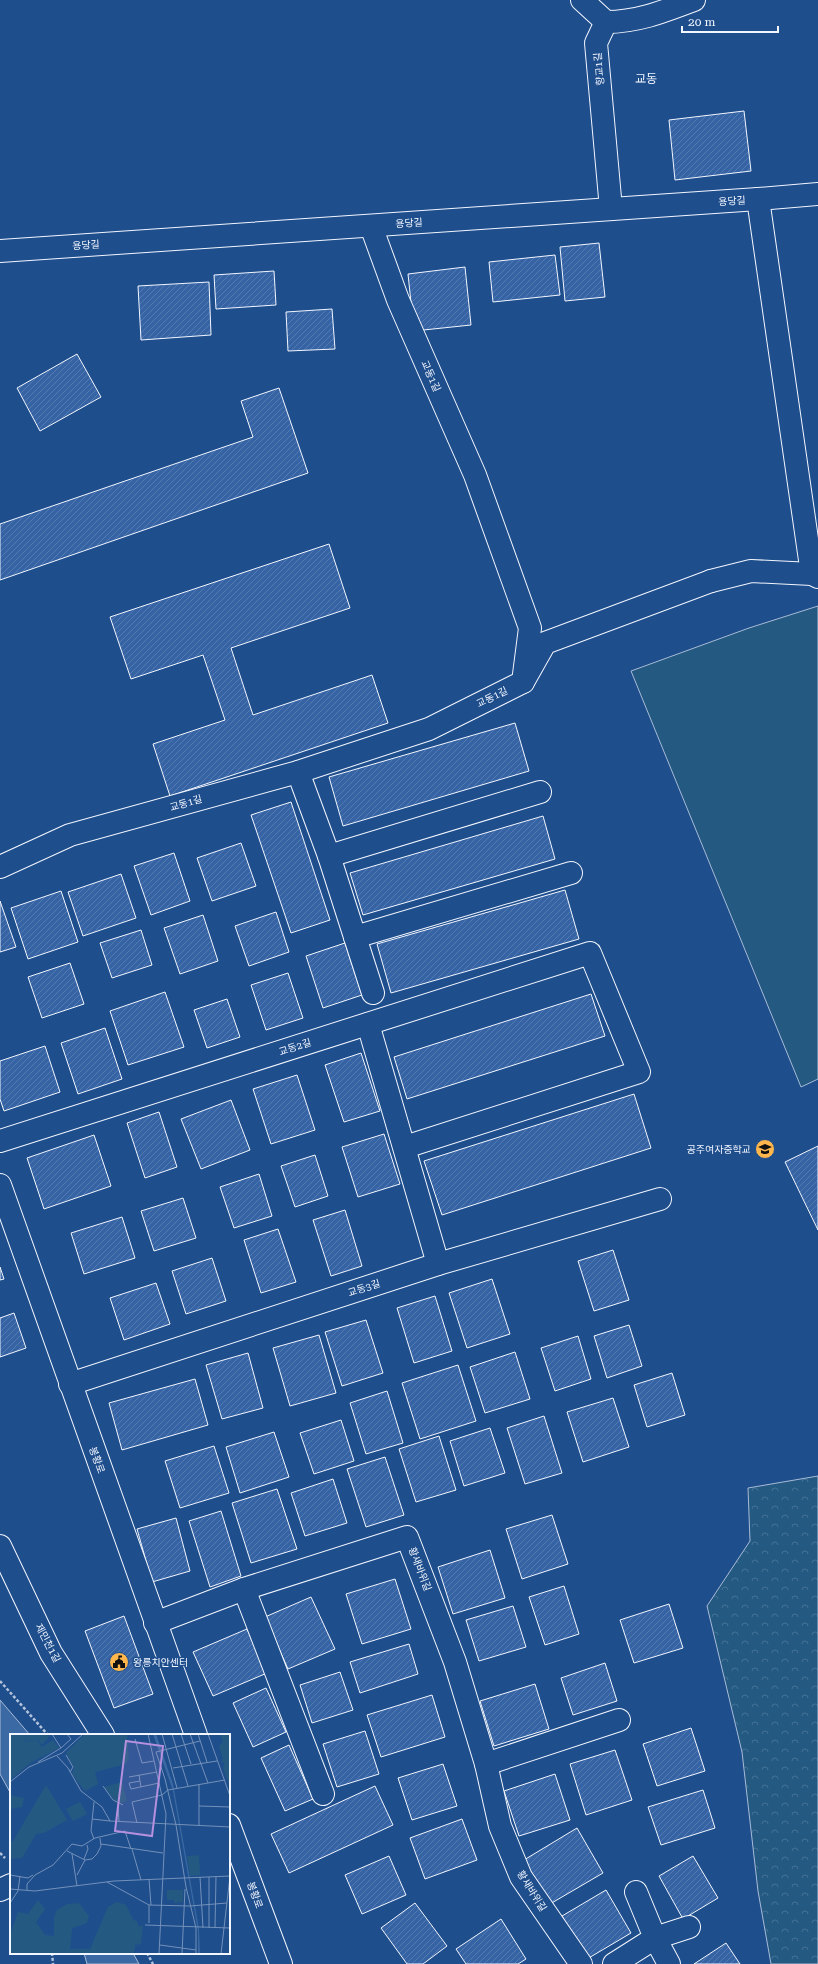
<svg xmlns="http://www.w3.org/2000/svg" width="818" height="1964" font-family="'Roboto Serif','Noto Sans KR',serif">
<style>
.forest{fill:url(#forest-crowns);stroke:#a8bbd7}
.green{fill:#245a82;stroke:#a8bbd7}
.water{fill:#3b69a3;stroke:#a8bbd7}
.building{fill:url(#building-hatch);stroke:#f2f6ff}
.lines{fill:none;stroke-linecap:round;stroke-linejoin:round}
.pedestrian-casing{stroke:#f2f6ff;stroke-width:24}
.minor-casing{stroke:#f2f6ff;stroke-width:24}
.tertiary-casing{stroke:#f2f6ff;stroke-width:24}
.secondary-casing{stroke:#f2f6ff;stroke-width:24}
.path{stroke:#b3c4dc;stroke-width:2.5;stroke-dasharray:3 2;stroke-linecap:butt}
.pedestrian{stroke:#1f4e8c;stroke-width:22}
.minor{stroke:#1f4e8c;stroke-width:22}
.tertiary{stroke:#1f4e8c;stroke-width:22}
.secondary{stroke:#1f4e8c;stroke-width:22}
.labels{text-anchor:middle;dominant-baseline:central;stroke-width:3;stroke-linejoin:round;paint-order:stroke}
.street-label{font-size:10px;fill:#f2f6ff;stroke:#1f4e8c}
.poi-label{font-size:10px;fill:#f2f6ff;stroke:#1f4e8c;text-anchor:end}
.quarter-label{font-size:12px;fill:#f2f6ff;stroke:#1f4e8c}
.inset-road{fill:none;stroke:#7391ba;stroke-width:1}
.view{fill:#b691df;fill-opacity:0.15;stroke:#b691df;stroke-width:2}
.inset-edge{fill:none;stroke:#f2f6ff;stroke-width:2}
</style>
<defs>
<pattern id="forest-crowns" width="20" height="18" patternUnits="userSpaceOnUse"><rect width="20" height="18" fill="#245a82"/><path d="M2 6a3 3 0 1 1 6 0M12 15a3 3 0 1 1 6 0" fill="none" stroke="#447295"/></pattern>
<pattern id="building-hatch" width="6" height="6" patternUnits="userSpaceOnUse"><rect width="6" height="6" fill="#3563a3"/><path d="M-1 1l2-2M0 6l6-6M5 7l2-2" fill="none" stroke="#537ab1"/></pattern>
</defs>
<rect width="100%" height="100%" fill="#1f4e8c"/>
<!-- forest -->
<path class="forest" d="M818 1476V1964H771L758 1891 742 1752 707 1606 750 1541 748 1488Z"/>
<!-- green -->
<path class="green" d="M818 606V1079L801 1087 631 671 749 628Z"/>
<!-- water -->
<g class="water">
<path d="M0 1700 30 1735H11V1794L0 1774Z"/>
<path d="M84 1953H133L139 1964H87Z"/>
</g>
<!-- building -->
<g class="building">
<path d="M744 111 751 171 675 180 669 120Z"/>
<path d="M599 243 605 297 565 301 560 247Z"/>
<path d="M555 255 560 295 493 302 489 262Z"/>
<path d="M465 267 471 325 414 331 408 274Z"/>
<path d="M274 271 276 305 216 309 214 275Z"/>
<path d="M209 282 211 335 141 340 138 286Z"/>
<path d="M332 309 335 349 288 351 286 312Z"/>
<path d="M77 354 101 397 40 431 17 388Z"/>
<path d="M279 388 308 473 0 580V524L253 437 241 401Z"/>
<path d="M329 544 350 608 231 648 253 715 372 675 388 723 170 796 153 744 225 720 203 655 131 679 110 617Z"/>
<path d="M515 723 529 771 343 826 329 777Z"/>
<path d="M291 802 330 920 291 933 251 815Z"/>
<path d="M543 816 555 859 363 915 350 873Z"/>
<path d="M241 843 256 886 212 901 197 858Z"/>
<path d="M174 853 190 901 151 915 134 866Z"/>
<path d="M121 874 136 918 83 936 68 892Z"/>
<path d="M565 890 579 939 391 993 377 944Z"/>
<path d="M61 891 78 942 28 959 11 908Z"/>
<path d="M0 901 16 947 0 952Z"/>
<path d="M276 912 289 952 249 966 235 926Z"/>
<path d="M203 915 218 961 180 974 164 928Z"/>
<path d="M141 930 152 965 112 978 100 943Z"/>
<path d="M345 943 362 995 323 1008 306 956Z"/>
<path d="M70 963 84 1004 42 1018 28 977Z"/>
<path d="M288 973 303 1018 266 1030 251 985Z"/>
<path d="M165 992 184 1047 128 1065 110 1011Z"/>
<path d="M591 994 605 1036 407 1099 394 1057Z"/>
<path d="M227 999 240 1037 207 1048 194 1010Z"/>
<path d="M105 1028 122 1079 78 1094 61 1043Z"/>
<path d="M45 1046 60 1092 4 1111 0 1099V1061Z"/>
<path d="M361 1053 380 1111 344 1122 325 1065Z"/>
<path d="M297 1075 315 1130 271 1144 253 1089Z"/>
<path d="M634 1094 651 1148 442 1215 424 1161Z"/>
<path d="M231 1100 250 1150 201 1169 181 1119Z"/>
<path d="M159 1112 177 1167 145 1178 127 1123Z"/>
<path d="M384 1134 400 1184 358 1197 342 1147Z"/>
<path d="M94 1135 111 1186 44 1209 27 1158Z"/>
<path d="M818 1146V1230L785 1162Z"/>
<path d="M315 1155 328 1196 295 1207 281 1166Z"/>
<path d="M259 1174 272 1216 234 1228 220 1187Z"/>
<path d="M183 1198 196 1238 154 1251 141 1211Z"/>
<path d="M345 1210 362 1266 331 1276 313 1220Z"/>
<path d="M122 1217 135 1258 84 1274 71 1233Z"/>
<path d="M278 1229 296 1282 261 1293 244 1240Z"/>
<path d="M613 1250 629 1300 594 1311 578 1261Z"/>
<path d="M212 1258 226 1301 186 1314 172 1271Z"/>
<path d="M0 1267 4 1279 0 1280Z"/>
<path d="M492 1279 510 1334 467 1348 449 1293Z"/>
<path d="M156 1283 170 1324 124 1340 110 1298Z"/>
<path d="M435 1296 452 1351 414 1363 397 1308Z"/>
<path d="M14 1313 26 1348 0 1357V1318Z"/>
<path d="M366 1320 383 1373 342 1386 325 1332Z"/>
<path d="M629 1325 642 1366 607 1378 594 1336Z"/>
<path d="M319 1335 336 1393 290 1406 273 1348Z"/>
<path d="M578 1336 591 1379 555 1391 541 1348Z"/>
<path d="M515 1352 530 1399 485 1413 470 1367Z"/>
<path d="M248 1353 263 1408 222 1419 206 1365Z"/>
<path d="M458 1365 476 1421 420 1439 402 1383Z"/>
<path d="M672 1373 685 1415 647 1427 634 1385Z"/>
<path d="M195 1379 208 1425 122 1450 109 1403Z"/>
<path d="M387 1391 403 1443 366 1454 350 1403Z"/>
<path d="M613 1398 629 1447 583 1462 567 1412Z"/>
<path d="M544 1416 562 1473 525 1484 507 1428Z"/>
<path d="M341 1420 354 1461 314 1474 300 1433Z"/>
<path d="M490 1428 505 1473 464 1486 450 1441Z"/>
<path d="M274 1432 289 1477 240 1493 226 1447Z"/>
<path d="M439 1436 456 1490 416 1502 399 1449Z"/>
<path d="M214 1446 229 1493 180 1508 165 1461Z"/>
<path d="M385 1457 404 1515 366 1527 347 1469Z"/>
<path d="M333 1479 347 1523 305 1536 291 1493Z"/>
<path d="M277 1489 297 1549 251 1563 232 1503Z"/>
<path d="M221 1511 241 1576 210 1587 189 1521Z"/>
<path d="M552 1515 568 1564 522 1579 506 1529Z"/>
<path d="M176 1518 190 1571 152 1582 137 1529Z"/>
<path d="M490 1550 505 1598 453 1614 438 1567Z"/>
<path d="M395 1579 411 1629 362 1644 346 1594Z"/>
<path d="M564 1586 579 1634 545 1645 529 1597Z"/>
<path d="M311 1597 335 1649 288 1669 265 1617Z"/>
<path d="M669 1604 683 1648 634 1663 620 1620Z"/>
<path d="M513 1606 526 1647 479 1661 466 1620Z"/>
<path d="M124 1616 153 1694 114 1708 85 1631Z"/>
<path d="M247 1629 267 1673 213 1696 193 1652Z"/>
<path d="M409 1644 418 1674 360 1693 350 1662Z"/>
<path d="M605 1663 617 1701 573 1715 561 1678Z"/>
<path d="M340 1672 353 1710 312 1723 300 1685Z"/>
<path d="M535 1684 549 1729 494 1746 480 1701Z"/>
<path d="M266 1688 286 1732 253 1747 233 1703Z"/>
<path d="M432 1695 445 1737 381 1757 367 1715Z"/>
<path d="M691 1728 705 1771 657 1786 643 1744Z"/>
<path d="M365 1731 379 1774 337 1787 323 1744Z"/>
<path d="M289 1745 313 1799 285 1811 261 1758Z"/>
<path d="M615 1750 632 1800 586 1815 570 1764Z"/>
<path d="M443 1764 457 1806 412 1820 398 1778Z"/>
<path d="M555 1774 570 1820 519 1836 504 1791Z"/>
<path d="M375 1786 393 1825 289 1873 271 1834Z"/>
<path d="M703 1790 715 1828 661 1845 648 1807Z"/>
<path d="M462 1819 477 1860 425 1879 410 1838Z"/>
<path d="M577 1828 603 1873 550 1904 524 1860Z"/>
<path d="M389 1856 406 1895 362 1914 345 1875Z"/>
<path d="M693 1856 718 1898 683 1919 659 1876Z"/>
<path d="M606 1890 631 1933 587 1959 562 1916Z"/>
<path d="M415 1903 447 1946 423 1964H407L381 1928Z"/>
<path d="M501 1919 526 1959 518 1964H466L456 1949Z"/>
<path d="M726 1943 740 1964H694Z"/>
</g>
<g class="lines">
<!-- pedestrian casing -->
<g class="pedestrian-casing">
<path id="pedestrian" d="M523 682 545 643 711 581"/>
</g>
<!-- minor casing -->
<g class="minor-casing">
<g id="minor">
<path d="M582 0 606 22"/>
<path d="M606 22 596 43 611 209"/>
<path d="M606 22C638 22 665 11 694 0"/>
<path d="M758 199 812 574"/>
<path d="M711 581 751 571 812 574 818 577"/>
<path d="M298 772 329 856 373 993"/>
<path d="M329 856 540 792"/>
<path d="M0 867 70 835 298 772 429 729 523 682 530 628 475 475 398 300 371 226"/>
<path d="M355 937 571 873"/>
<path d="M368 1024 438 1264"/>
<path d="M0 1141 590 953 639 1072 405 1147"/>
<path d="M70 1384 438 1264 660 1199"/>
<path d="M0 1546 51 1653 103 1735"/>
<path d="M244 1589 323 1794"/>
<path d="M155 1623 244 1589 407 1537 455 1662 486 1764 500 1826 521 1877 581 1964"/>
<path d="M486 1764 619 1720"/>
<path d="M0 1890 11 1885"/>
<path d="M636 1892 655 1938 669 1964"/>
<path d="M614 1964 655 1938 689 1927"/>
</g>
</g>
<!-- tertiary casing -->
<g class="tertiary-casing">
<path id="tertiary" d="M0 251 758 199 818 194"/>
</g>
<!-- secondary casing -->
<g class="secondary-casing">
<g id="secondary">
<path d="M0 1185 196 1735"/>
<path d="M229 1825 281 1964"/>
</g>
</g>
<!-- path -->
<g class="path">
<path d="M0 1681 48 1735"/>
<path d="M0 1853 5 1858"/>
<path d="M52 1953 53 1964"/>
<path d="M147 1953 153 1964"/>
</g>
<!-- pedestrian -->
<use href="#pedestrian" class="pedestrian"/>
<!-- minor -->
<use href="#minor" class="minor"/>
<!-- tertiary -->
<use href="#tertiary" class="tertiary"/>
<!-- secondary -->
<use href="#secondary" class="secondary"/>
</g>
<!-- icons -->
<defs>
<g id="school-disc" transform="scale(1)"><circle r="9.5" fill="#ffb74d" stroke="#1f4e8c"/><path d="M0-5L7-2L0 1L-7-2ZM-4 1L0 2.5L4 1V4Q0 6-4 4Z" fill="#111"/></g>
<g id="civic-disc" transform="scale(1)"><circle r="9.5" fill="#ffb74d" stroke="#1f4e8c"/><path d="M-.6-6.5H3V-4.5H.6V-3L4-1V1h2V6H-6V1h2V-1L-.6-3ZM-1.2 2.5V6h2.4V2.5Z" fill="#111"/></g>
</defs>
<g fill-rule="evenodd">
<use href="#school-disc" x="765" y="1149"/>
<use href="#civic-disc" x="119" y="1662"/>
</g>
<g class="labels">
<!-- street labels -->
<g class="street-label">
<text transform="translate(599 69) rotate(-95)">향교1길</text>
<text transform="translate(732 201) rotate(-4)">용당길</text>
<text transform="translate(409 223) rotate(-4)">용당길</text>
<text transform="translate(86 245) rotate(-4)">용당길</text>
<text transform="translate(431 376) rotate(66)">교동1길</text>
<text transform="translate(492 697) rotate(-26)">교동1길</text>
<text transform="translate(186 803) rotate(-16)">교동1길</text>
<text transform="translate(295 1047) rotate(-18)">교동2길</text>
<text transform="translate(364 1288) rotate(-18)">교동3길</text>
<text transform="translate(97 1460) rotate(70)">봉황로</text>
<text transform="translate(420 1569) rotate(69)">황새바위길</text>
<text transform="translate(48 1643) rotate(62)">제민천1길</text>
<text transform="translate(532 1891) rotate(58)">황새바위길</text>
<text transform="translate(255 1895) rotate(70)">봉황로</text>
</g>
<!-- poi labels -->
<g class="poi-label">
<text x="751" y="1149">공주여자중학교</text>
<text x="133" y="1662" text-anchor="start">왕릉치안센터</text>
</g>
<!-- quarter labels -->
<g class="quarter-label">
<text x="646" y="79">교동</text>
</g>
</g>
<!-- overview -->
<g transform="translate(10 1734)">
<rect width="220" height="220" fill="#1f4e8c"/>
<path d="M16 0H38L39 3 32 11 28 6 15 7ZM75 0H117L119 24 116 30 85 38 88 50 75 57 62 40 64 33 56 19ZM210 0H220V53L213 34 215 28 211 29 213 25 209 12 213 8ZM36 51 57 86 34 99 26 100 12 124 0 125V108L3 107ZM28 166 35 175 26 188 35 201 44 202V183L47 176 57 170 69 169 79 182 77 189 62 194 60 215H80L98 173 107 168 116 171 124 187 126 186 129 193 133 191 131 210 125 211 124 220H0V200L8 178 18 180Z" fill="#245a82"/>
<path d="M0 0H15V8L27 6 32 13 43 6 49 14 20 29 0 46ZM212 0H220V32L218 15ZM112 48 117 67 108 70 94 53ZM0 61 14 64 12 73 0 75ZM70 68 77 80 63 87 56 75ZM189 121 190 141 180 142 177 122ZM157 156H173V168L164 169V166H157Z" fill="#245a82"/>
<path d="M143 0H146L163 50 189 195 190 220H188V197L163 57Z" fill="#3b69a3"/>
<path class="inset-road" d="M42 0 51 14 61 5 57 0M138 0 156 80 149 220M152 0 167 54M162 0 178 52M171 0 181 30M180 0 198 49M188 0 197 28M198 0 220 62M125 5 132 29 144 27M146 18 155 45 166 91 176 153 186 194V220M146 18 190 7M56 21 63 33 60 38M47 22 58 34 71 57 92 73 100 87 220 93M28 28 51 14M163 34 207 27M129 41 131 53M119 43 147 38M130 47 119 49 121 55 149 49M0 48 19 33 52 19 73 0M93 52 103 66 113 71M108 72 109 88M189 72 220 73M82 85 100 87M127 89 122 68 152 61 158 56 215 46M189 92V50M115 97 121 115M84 105 81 97 84 68M91 110 153 119M122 115 131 146M57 117 75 126M62 120 67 152M74 125 78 115 77 111M75 126 82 125 87 120 91 112 90 104M0 141 18 144 23 141M67 141 75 126M190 143 193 194M139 145 141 171M97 148 139 171 180 172 217 169M0 155 25 157 104 147 220 142M17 156V150L25 141 43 131 62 110 72 112 85 104 115 97M0 169 8 157 10 142M139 171V189M135 191 220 194M199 194V143M205 194 206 142M150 211 186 216M172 220 175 155M211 220 220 142"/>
<path class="view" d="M116 7 153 12 142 102 105 97Z"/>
<rect width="220" height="220" class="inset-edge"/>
</g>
<!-- scale -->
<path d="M682 26v6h96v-6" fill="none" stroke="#f2f6ff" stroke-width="2"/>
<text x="688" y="26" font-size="12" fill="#f2f6ff" stroke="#1f4e8c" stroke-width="3" paint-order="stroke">20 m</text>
</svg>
